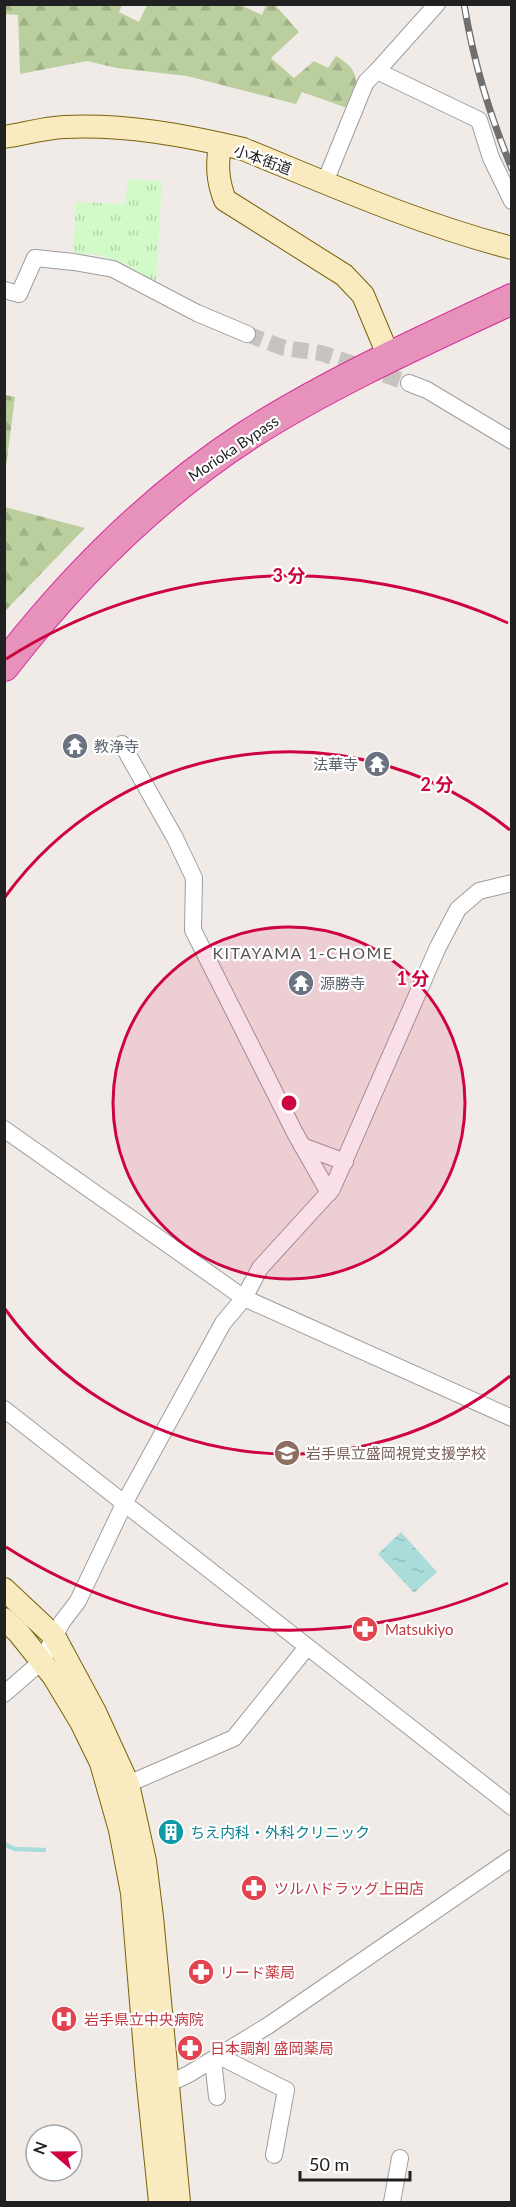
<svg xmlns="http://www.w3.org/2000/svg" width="516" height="2207" font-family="Lato,'Noto Sans JP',sans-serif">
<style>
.forest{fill:url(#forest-firs)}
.park{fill:url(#park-tufts)}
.water{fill:url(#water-ripples)}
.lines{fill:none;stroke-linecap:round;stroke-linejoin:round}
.stream{stroke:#aaddda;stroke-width:4.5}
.street-tunnel{stroke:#c7c3c0;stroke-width:16;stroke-dasharray:16 8;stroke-linecap:butt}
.street-casing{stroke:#9e9e9e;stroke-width:18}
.secondary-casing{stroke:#796307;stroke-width:24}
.highway-casing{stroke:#d82c9b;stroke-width:32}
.street{stroke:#fff;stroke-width:16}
.secondary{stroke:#f9eabf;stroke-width:22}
.highway{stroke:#e692bb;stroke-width:30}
.rail-casing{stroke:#6f6f6f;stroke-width:7}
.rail{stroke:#fff;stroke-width:4.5;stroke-dasharray:14;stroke-linecap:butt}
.ring{fill:none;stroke:#ce0441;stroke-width:3}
.labels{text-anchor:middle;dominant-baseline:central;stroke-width:4.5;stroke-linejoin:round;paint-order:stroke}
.street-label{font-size:15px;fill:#212121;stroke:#fff}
.worship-label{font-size:15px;fill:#5b616d;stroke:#fff;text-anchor:start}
.education-label{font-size:15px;fill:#785e54;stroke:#fff;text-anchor:start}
.health-label{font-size:15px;fill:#be3a42;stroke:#fff;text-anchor:start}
.culture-label{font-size:15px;fill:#0d838f;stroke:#fff;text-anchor:start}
.neighbourhood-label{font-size:16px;letter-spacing:1.5px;fill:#545454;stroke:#fff}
.centre{fill:#ce0441;stroke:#fff;stroke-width:3}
.ring-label{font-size:18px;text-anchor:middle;font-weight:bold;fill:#ce0441;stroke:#fff;stroke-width:4.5;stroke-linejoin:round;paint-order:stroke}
</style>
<defs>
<pattern id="forest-firs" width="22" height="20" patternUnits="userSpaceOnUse" patternTransform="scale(1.5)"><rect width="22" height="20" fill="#bbcf9e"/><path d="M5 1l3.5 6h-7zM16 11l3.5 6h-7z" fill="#a0b188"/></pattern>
<pattern id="park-tufts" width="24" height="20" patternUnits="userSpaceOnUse" patternTransform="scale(1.5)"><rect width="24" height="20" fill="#d2f9c8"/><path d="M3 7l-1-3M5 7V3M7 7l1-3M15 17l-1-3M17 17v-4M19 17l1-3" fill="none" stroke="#b4d5ac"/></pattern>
<pattern id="water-ripples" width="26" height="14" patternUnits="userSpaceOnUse" patternTransform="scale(1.5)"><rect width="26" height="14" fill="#aaddda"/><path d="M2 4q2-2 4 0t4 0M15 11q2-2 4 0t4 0" fill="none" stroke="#92bdbb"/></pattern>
</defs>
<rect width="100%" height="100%" fill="#f1ebe8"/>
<!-- forest -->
<g class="forest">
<path d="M4 5H122L119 12 139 22 147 5H241L262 15 266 5H275L299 32 271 58 294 78 314 61 328 68 336 56C362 71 358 84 350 109L302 92 296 104 187 76 117 68 87 61 20 74 18 15 5 14Z"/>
<path d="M5 395 15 397 5 474 4 395Z"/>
<path d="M5 507 85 528 5 611 4 507Z"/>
</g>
<!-- park -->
<path class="park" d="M128 179 162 181 156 284 101 255 73 253 76 202 125 204Z"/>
<!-- water -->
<path class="water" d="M401 1532 437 1572 414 1593 378 1554Z"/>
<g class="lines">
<!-- stream -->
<path class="stream" d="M4 1844 15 1849 44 1850"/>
<!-- street-tunnel -->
<path class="street-tunnel" d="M247 334 284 348 321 353 409 383"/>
<!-- street casing -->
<g class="street-casing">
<g id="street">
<path d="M437 4 377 71 479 120 491 158 512 201"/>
<path d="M325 182 362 91 366 82 377 71"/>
<path d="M4 290 19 294 35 258 74 262 113 269 197 313 247 334"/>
<path d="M409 383 427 390 512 441"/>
<path d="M122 744 175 838 194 878 193 930 295 1133 329 1193"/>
<path d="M4 1129 244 1298 512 1418"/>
<path d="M302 1146 345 1162"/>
<path d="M4 1409 512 1807"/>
<path d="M4 1694 42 1661 62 1622 78 1601 125 1502 223 1323 244 1298 260 1268 332 1189 438 947 458 909 479 891 512 883"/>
<path d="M117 1785 128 1784 234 1738 307 1647"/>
<path d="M219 2056 286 2090 274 2155"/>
<path d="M213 2060 217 2097"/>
<path d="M159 2088 189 2074 269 2025 512 1858"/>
<path d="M392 2202 400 2158"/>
</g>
</g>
<!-- secondary casing -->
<g class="secondary-casing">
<g id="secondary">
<path d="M4 137C24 134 44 128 64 127 125 124 184 135 243 149 331 185 419 224 512 248"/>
<path d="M220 144C217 165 217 180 225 200L344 275 363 295 389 357"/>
<path d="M4 1589 54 1636 95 1712 128 1784 145 1861 152 1917 179 2202"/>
<path d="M4 1619 18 1632 54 1677 81 1722 101 1763 120 1830 132 1893 147 2075 160 2202"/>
</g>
</g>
<!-- highway casing -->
<g class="highway-casing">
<path id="highway" d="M4 666C73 577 154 496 248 435 331 382 423 341 512 299"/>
</g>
<!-- street -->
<use href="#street" class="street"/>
<!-- secondary -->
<use href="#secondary" class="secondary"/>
<!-- highway -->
<use href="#highway" class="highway"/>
<!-- rail casing -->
<g class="rail-casing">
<path id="rail" d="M464 4C474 64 489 113 512 169"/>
</g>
<!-- rail -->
<use href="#rail" class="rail"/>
</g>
<!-- distance rings -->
<circle cx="289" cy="1103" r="176" fill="#ce0441" fill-opacity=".12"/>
<g class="ring">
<circle cx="289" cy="1103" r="176"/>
<path d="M510 1376A351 351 0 0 1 5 1309M5 897A351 351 0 0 1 510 830"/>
<path d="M508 1583A527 527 0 0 1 6 1547M6 659A527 527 0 0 1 508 623"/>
</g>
<!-- icons -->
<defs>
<g id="temple-disc" transform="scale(1.35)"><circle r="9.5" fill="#6b7280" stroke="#fff"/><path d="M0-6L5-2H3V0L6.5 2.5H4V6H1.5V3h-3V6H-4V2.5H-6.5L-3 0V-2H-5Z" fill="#fff"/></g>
<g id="school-disc" transform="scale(1.35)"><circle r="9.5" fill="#8d6e63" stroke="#fff"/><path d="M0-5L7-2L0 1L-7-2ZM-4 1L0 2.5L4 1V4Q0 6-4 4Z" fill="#fff"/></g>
<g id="pharmacy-disc" transform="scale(1.35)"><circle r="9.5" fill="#e0444e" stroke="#fff"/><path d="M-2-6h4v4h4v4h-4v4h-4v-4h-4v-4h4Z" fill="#fff"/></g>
<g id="building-disc" transform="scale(1.35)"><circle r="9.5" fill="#0f9aa8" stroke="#fff"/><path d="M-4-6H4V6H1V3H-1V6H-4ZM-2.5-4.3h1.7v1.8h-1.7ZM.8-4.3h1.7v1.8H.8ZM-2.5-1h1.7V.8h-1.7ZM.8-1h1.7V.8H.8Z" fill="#fff"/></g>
<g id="hospital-disc" transform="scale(1.35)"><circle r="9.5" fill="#e0444e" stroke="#fff"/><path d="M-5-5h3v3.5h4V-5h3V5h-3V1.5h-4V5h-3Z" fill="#fff"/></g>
</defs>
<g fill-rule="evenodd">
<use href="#temple-disc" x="75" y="746"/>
<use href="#temple-disc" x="377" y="764"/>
<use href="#temple-disc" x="301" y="983"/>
<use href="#school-disc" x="287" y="1453"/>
<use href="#pharmacy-disc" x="365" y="1629"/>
<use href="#building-disc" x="171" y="1832"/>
<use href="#pharmacy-disc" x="254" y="1888"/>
<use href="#pharmacy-disc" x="201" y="1972"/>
<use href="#hospital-disc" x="64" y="2019"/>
<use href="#pharmacy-disc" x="190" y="2048"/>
</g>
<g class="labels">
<!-- street labels -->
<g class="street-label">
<text transform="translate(263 159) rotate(20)">小本街道</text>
<text transform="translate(233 448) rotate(-34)">Morioka Bypass</text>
</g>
<!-- worship labels -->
<g class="worship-label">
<text x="94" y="746">教浄寺</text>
<text x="358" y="764" text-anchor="end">法華寺</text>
<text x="320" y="983">源勝寺</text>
</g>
<!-- education labels -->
<g class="education-label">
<text x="306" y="1453">岩手県立盛岡視覚支援学校</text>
</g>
<!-- health labels -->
<g class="health-label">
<text x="385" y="1629">Matsukiyo</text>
<text x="274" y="1888">ツルハドラッグ上田店</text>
<text x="220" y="1972">リード薬局</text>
<text x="84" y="2019">岩手県立中央病院</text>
<text x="210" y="2048">日本調剤 盛岡薬局</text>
</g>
<!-- culture labels -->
<g class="culture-label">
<text x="190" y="1832">ちえ内科・外科クリニック</text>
</g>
<!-- neighbourhood labels -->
<g class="neighbourhood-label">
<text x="303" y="952">KITAYAMA 1-CHOME</text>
</g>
</g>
<circle cx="289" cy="1103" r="9" class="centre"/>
<g class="ring-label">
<text x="289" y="582">3 分</text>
<text x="437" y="791">2 分</text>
<text x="413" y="985">1 分</text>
</g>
<!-- border -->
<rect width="516" height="2207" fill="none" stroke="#212121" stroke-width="12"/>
<!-- north arrow -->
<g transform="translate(54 2153) rotate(290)"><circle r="28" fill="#ffffff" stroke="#a6a6a6" stroke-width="1.5"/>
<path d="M0-4.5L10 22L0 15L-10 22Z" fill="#ce0441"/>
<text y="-9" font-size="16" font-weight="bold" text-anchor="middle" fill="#212121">N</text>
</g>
<!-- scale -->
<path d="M300 2171v9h110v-9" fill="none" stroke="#212121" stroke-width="3"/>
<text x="309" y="2171" font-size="18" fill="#212121" stroke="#ffffff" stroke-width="4.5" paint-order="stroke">50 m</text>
</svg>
